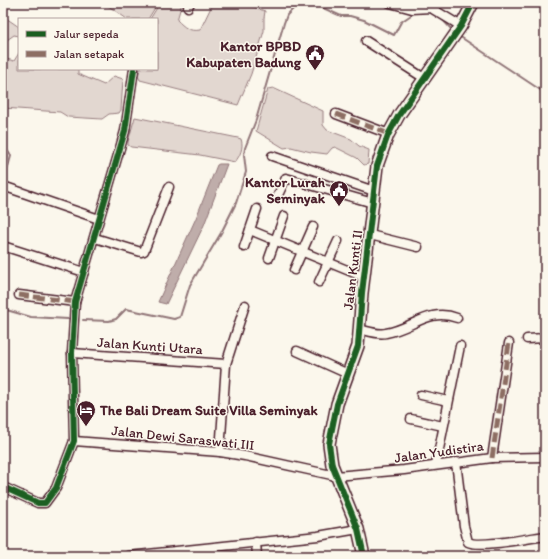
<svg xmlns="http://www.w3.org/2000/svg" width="548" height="559" font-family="Itim,sans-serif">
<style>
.green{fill:#e2d7d0;stroke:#967b7e}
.water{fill:#bfadaa;stroke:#907477}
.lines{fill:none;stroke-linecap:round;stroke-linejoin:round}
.stream{stroke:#907477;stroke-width:2}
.street-casing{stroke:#4a1f2b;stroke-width:11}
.secondary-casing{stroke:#4a1f2b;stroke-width:14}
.street{stroke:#fbf7ec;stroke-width:8}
.secondary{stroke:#fbf7ec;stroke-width:11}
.quiet{stroke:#8d6e63;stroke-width:5;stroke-dasharray:10 5;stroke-linecap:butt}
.cycleway-casing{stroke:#fbf7ec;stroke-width:8}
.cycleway{stroke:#1b5e20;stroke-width:6}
.labels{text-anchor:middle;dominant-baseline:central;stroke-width:3;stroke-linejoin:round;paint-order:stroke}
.poi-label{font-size:14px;font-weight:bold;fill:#4a1f2b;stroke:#fbf7ec;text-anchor:end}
.street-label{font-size:14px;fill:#4a1f2b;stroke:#fbf7ec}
</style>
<rect width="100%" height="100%" fill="#fbf7ec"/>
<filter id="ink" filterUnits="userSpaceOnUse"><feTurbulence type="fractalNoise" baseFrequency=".025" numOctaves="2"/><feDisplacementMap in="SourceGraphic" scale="8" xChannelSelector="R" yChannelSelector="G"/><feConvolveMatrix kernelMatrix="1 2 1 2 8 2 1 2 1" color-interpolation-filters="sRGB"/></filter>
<g filter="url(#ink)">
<!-- green -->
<g class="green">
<path d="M104 3H158L148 19H127Z"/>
<path d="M160 3H182L177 20C184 27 189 32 200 30L213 3H241L265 11 264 18V31L251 74 238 105 140 80 138 76 140 69H157V19H150Z"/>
<path d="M3 16 19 27V36L14 35 7 40H3Z"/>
<path d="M19 53V69H78V74L104 85 114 76 123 79 121 110 119 113 109 114 102 119 68 117 60 112 3 108V58L14 61Z"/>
<path d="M273 88 323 111V125L327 130 351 139 359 146 369 150 368 164 364 165 357 158 335 147 332 148 327 154 311 152 291 147 284 148 256 131 268 89Z"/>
<path d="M135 117 238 138 241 139C244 147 240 156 235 162L200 155 131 147 128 145V142Z"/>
</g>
<!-- water -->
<path class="water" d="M219 164H227L204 225 166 304 158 302 196 218 217 165Z"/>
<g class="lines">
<!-- stream -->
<g class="stream">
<path d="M312 3 341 16H350L364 20 394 35 401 22 414 13"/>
<path d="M441 18 453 31"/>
<path d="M459 36 545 93"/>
<path d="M3 149 7 150 11 156 4 181"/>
<path d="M3 309 31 317 68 319"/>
<path d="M83 320 109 321 116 319 126 309 174 319 180 317 190 285 221 233 236 203 246 172 244 155 245 148 256 120 284 23 287 15 299 3"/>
</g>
<!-- street casing -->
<g class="street-casing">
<g id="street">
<path d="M390 3 412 9 431 8 461 26"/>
<path d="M188 7 190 3"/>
<path d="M366 41 424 78"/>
<path d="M336 114 389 134"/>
<path d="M272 156 374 191"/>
<path d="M3 186 99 219"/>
<path d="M278 195 286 178 373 203"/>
<path d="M250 230 364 277"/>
<path d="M370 235 418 247"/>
<path d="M95 238 141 252 144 251 169 187"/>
<path d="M3 246 84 272"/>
<path d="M244 247 257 209"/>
<path d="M269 258 284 216"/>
<path d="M294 270 313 227"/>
<path d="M319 282 338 241"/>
<path d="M19 295 75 302"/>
<path d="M359 329C368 331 377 335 386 333 412 329 429 307 457 318"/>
<path d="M527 339 545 338"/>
<path d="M297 351 348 374"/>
<path d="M72 353 226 364"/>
<path d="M421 395 448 401"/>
<path d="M411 419 443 426"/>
<path d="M74 441 220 452 245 456 336 476 404 470 492 458 545 457"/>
<path d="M220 452 226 364 245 305"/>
<path d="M492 458 509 343"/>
<path d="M456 462 464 526 468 542C479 548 530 538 545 536"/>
<path d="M436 464 460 346"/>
<path d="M3 487 38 503H45L56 488 74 441 72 353 75 302 125 131 134 69"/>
<path d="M256 542 257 556"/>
<path d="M129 556 318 536 358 529"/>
</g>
</g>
<!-- secondary casing -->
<g class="secondary-casing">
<path id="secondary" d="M364 556 358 529 332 465 329 444 337 404 358 346 362 293 377 166 388 135 399 115 461 26 473 3"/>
</g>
<!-- street -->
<use href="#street" class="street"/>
<!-- secondary -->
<use href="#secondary" class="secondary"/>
<!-- quiet -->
<g class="quiet">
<path d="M336 114 389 134"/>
<path d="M19 295 75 302"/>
<path d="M492 458 509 343"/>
</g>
<!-- cycleway casing -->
<g class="cycleway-casing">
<g id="cycleway">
<path d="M3 487 38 503H45L56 488 74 441 72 353 75 302 125 131 134 69"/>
<path d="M364 556 358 529 332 465 329 444 337 404 358 346 362 293 377 166 388 135 399 115 461 26 473 3"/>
</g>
</g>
<!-- cycleway -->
<use href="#cycleway" class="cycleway"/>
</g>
</g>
<!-- icons -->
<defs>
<g id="civic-pin" transform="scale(1)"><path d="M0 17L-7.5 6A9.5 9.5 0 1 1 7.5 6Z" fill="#4a1f2b" stroke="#fbf7ec"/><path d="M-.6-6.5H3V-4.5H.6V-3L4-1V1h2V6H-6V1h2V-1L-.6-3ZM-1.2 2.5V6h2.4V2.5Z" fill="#fff"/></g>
<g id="hotel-pin" transform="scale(1)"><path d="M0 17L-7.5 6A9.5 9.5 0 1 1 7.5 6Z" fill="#4a1f2b" stroke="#fbf7ec"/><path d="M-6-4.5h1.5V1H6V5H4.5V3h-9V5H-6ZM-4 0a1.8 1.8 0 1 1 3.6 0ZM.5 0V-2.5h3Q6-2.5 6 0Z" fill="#fff"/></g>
</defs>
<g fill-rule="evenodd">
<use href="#civic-pin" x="315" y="54"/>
<use href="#civic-pin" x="339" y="190"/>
<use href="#hotel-pin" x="86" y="410"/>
</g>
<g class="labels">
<!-- poi labels -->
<g class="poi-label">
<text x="301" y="46">Kantor BPBD<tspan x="301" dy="16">Kabupaten Badung</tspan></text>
<text x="325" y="182">Kantor Lurah<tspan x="325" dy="16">Seminyak</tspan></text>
<text x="100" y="410" text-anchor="start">The Bali Dream Suite Villa Seminyak</text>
</g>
<!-- street labels -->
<g class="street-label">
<text transform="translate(353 270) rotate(-83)">Jalan Kunti II</text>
<text transform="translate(150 346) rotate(4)">Jalan Kunti Utara</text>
<text transform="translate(183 438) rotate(6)">Jalan Dewi Saraswati III</text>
<text transform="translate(439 452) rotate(-8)">Jalan Yudistira</text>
</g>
</g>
<!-- margin -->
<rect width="548" height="559" fill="none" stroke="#fbf7ec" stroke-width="16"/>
<rect x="8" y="8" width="532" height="543" fill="none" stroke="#4a1f2b" stroke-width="1.5" filter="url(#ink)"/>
<!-- legend -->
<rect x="18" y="18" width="140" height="52" fill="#fbf7ec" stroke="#b4a19f"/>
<rect x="26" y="31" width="20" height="6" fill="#1b5e20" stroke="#b4a19f"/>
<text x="54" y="38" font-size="12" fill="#4a1f2b">Jalur sepeda</text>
<rect x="26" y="51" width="20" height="6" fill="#8d6e63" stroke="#b4a19f"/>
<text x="54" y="58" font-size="12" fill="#4a1f2b">Jalan setapak</text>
</svg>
